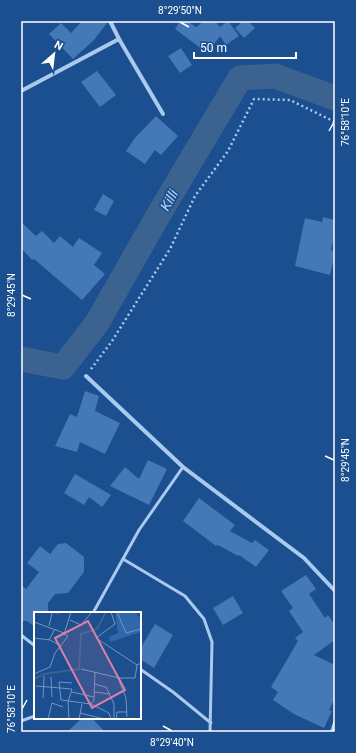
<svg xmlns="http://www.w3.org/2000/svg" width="356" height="753" font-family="Roboto,sans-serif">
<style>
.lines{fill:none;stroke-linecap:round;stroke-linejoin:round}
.river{stroke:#3c6290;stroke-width:25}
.building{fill:#4478b7}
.path{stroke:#a9c9ee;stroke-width:2.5;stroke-dasharray:2 3;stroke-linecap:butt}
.lane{stroke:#a9c9ee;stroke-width:3}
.street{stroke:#a9c9ee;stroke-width:4}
.ticks{fill:none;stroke:#fff;stroke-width:1.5}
.labels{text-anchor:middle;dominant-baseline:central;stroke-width:3.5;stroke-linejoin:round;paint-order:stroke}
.water-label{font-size:14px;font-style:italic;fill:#b5d3f5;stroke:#1b4f8f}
.inset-river{fill:none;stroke:#3c6290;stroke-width:2}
.inset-road{fill:none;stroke:#7695bc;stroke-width:1}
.view{fill:#dd80a5;fill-opacity:0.15;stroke:#dd80a5;stroke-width:2}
.inset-edge{fill:none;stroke:#fff;stroke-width:2}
.neatline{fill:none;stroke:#fff;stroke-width:1.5}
.ticks-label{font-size:10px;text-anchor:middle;fill:#fff}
</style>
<rect width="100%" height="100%" fill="#1b4f8f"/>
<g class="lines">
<!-- river -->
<path class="river" d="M21 359 63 367 97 323 159 214 240 78 275 76 335 98"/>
</g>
<!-- building -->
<g class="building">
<path d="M82 21H107V23L94 40 73 59 49 34 61 23 71 33Z"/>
<path d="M180 21H187L196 27 204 21H215L220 27 228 21 239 36 226 45 220 36 207 53 175 29Z"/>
<path d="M243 21H248L255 28 244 38 235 28Z"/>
<path d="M181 48 192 65 180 73 168 56Z"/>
<path d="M97 71 116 95 100 107 81 82Z"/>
<path d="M156 116 178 136 161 155 155 150 145 164 126 151 135 138Z"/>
<path d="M103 194 114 201 106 216 94 210Z"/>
<path d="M323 217 335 220V232L331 250 335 251V254L330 275 295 266 305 218 322 222Z"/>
<path d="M21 222 36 236 42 231 54 243 60 236 73 247 79 238 102 253 94 265 105 274 82 300 34 259 32 260 21 248Z"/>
<path d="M85 391 99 396 95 411 120 423 105 454 80 442 77 452 55 446 70 414 77 417Z"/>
<path d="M148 460 167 469 149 505 110 486 125 467 139 479Z"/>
<path d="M75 474 111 495 102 507 89 497 84 505 64 493Z"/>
<path d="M199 498 235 525 230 531 252 543 255 540 269 550 256 567 239 555 238 556 218 545 216 546 183 521Z"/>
<path d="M66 543 84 557V572L68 593 55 594 48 603V613H35V627L27 621H21V585L26 589 39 572 27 563 40 546 50 554 58 544Z"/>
<path d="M306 575 316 589 309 594 325 618 328 615 335 625V640L314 655 335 665V698L329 710 332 711 324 728 294 714 273 700 278 692 271 687 298 641 295 638 303 632 289 611 293 608 281 591Z"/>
<path d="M233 596 243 613 223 625 213 608Z"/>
<path d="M155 624 173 635 154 668 140 659V649Z"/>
<path d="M82 718H92L105 732H67Z"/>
</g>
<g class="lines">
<!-- path -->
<path class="path" d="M91 369 112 341 170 249 195 196 228 151 254 99 290 100 335 122"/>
<!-- lane -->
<g class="lane">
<path d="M123 559 185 596 204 619 212 642 210 732"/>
<path d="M93 613 139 530 183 467"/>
<path d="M21 635 35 646"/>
<path d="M140 669 173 692 211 723"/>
<path d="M21 721 35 716"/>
</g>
<!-- street -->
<g class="street">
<path d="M119 39 163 114"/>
<path d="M21 91 119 39 110 21"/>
<path d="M86 376 183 467 304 558 335 591"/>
<path d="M332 732 335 723"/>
</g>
</g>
<!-- ticks -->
<path class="ticks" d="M180 22 189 27M329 131 334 122M22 295 31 299M325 456 334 460M22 709 27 700M163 726 172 731"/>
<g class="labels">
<!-- water labels -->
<g class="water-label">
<text transform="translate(169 200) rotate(-60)">Killi</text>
</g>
</g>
<!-- overview -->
<g transform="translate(34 612)">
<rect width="107" height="107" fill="#1b4f8f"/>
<path d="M81 0H103L104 5 107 4V20L76 30 75 25 84 21Z" fill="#2e69ad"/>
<path class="inset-river" d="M0 67 10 62 45 57 47 22 63 17 72 0"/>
<path class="inset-road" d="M13 0 25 1M77 0 81 12 62 26 103 53 107 51M83 0 92 21 107 17M36 8 47 13 58 0M0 10 30 21M15 14 18 1M0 26 16 28 27 34M15 28 21 17M47 57 85 66H101L103 53M0 62 16 55 21 41 34 24 30 22 37 0M17 65 18 85M84 66 92 86 93 105M38 71 25 70 27 88 57 92 60 88 61 60M60 72 72 75 80 92V107M2 74 38 77 34 90 35 107M38 80 60 85M60 80 76 82M9 86 10 64M57 92 75 101 77 107M46 101 70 107M14 107 18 91 29 95M45 107 48 92M82 107 83 100H93"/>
<path class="view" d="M54 9 91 78 58 96 21 26Z"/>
<rect width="107" height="107" class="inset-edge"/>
</g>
<!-- border -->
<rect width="356" height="753" fill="none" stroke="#1b4f8f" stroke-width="44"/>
<!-- north arrow -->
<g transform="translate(54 54) rotate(28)" stroke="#1b4f8f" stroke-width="3" paint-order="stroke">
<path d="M0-3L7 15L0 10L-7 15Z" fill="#ffffff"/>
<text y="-6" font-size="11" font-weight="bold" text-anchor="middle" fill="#ffffff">N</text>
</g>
<!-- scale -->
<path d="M194 52v6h102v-6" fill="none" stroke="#ffffff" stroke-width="2"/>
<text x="200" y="52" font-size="12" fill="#ffffff" stroke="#1b4f8f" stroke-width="3" paint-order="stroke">50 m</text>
<rect x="22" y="22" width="312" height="709" class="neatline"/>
<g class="ticks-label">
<text x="180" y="14">8°29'50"N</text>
<text transform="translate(345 122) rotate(-90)" y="4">76°58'10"E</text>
<text transform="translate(11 295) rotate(-90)" y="4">8°29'45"N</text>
<text transform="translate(345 460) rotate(-90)" y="4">8°29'45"N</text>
<text transform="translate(11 709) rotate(-90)" y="4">76°58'10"E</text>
<text x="172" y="746">8°29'40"N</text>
</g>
</svg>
